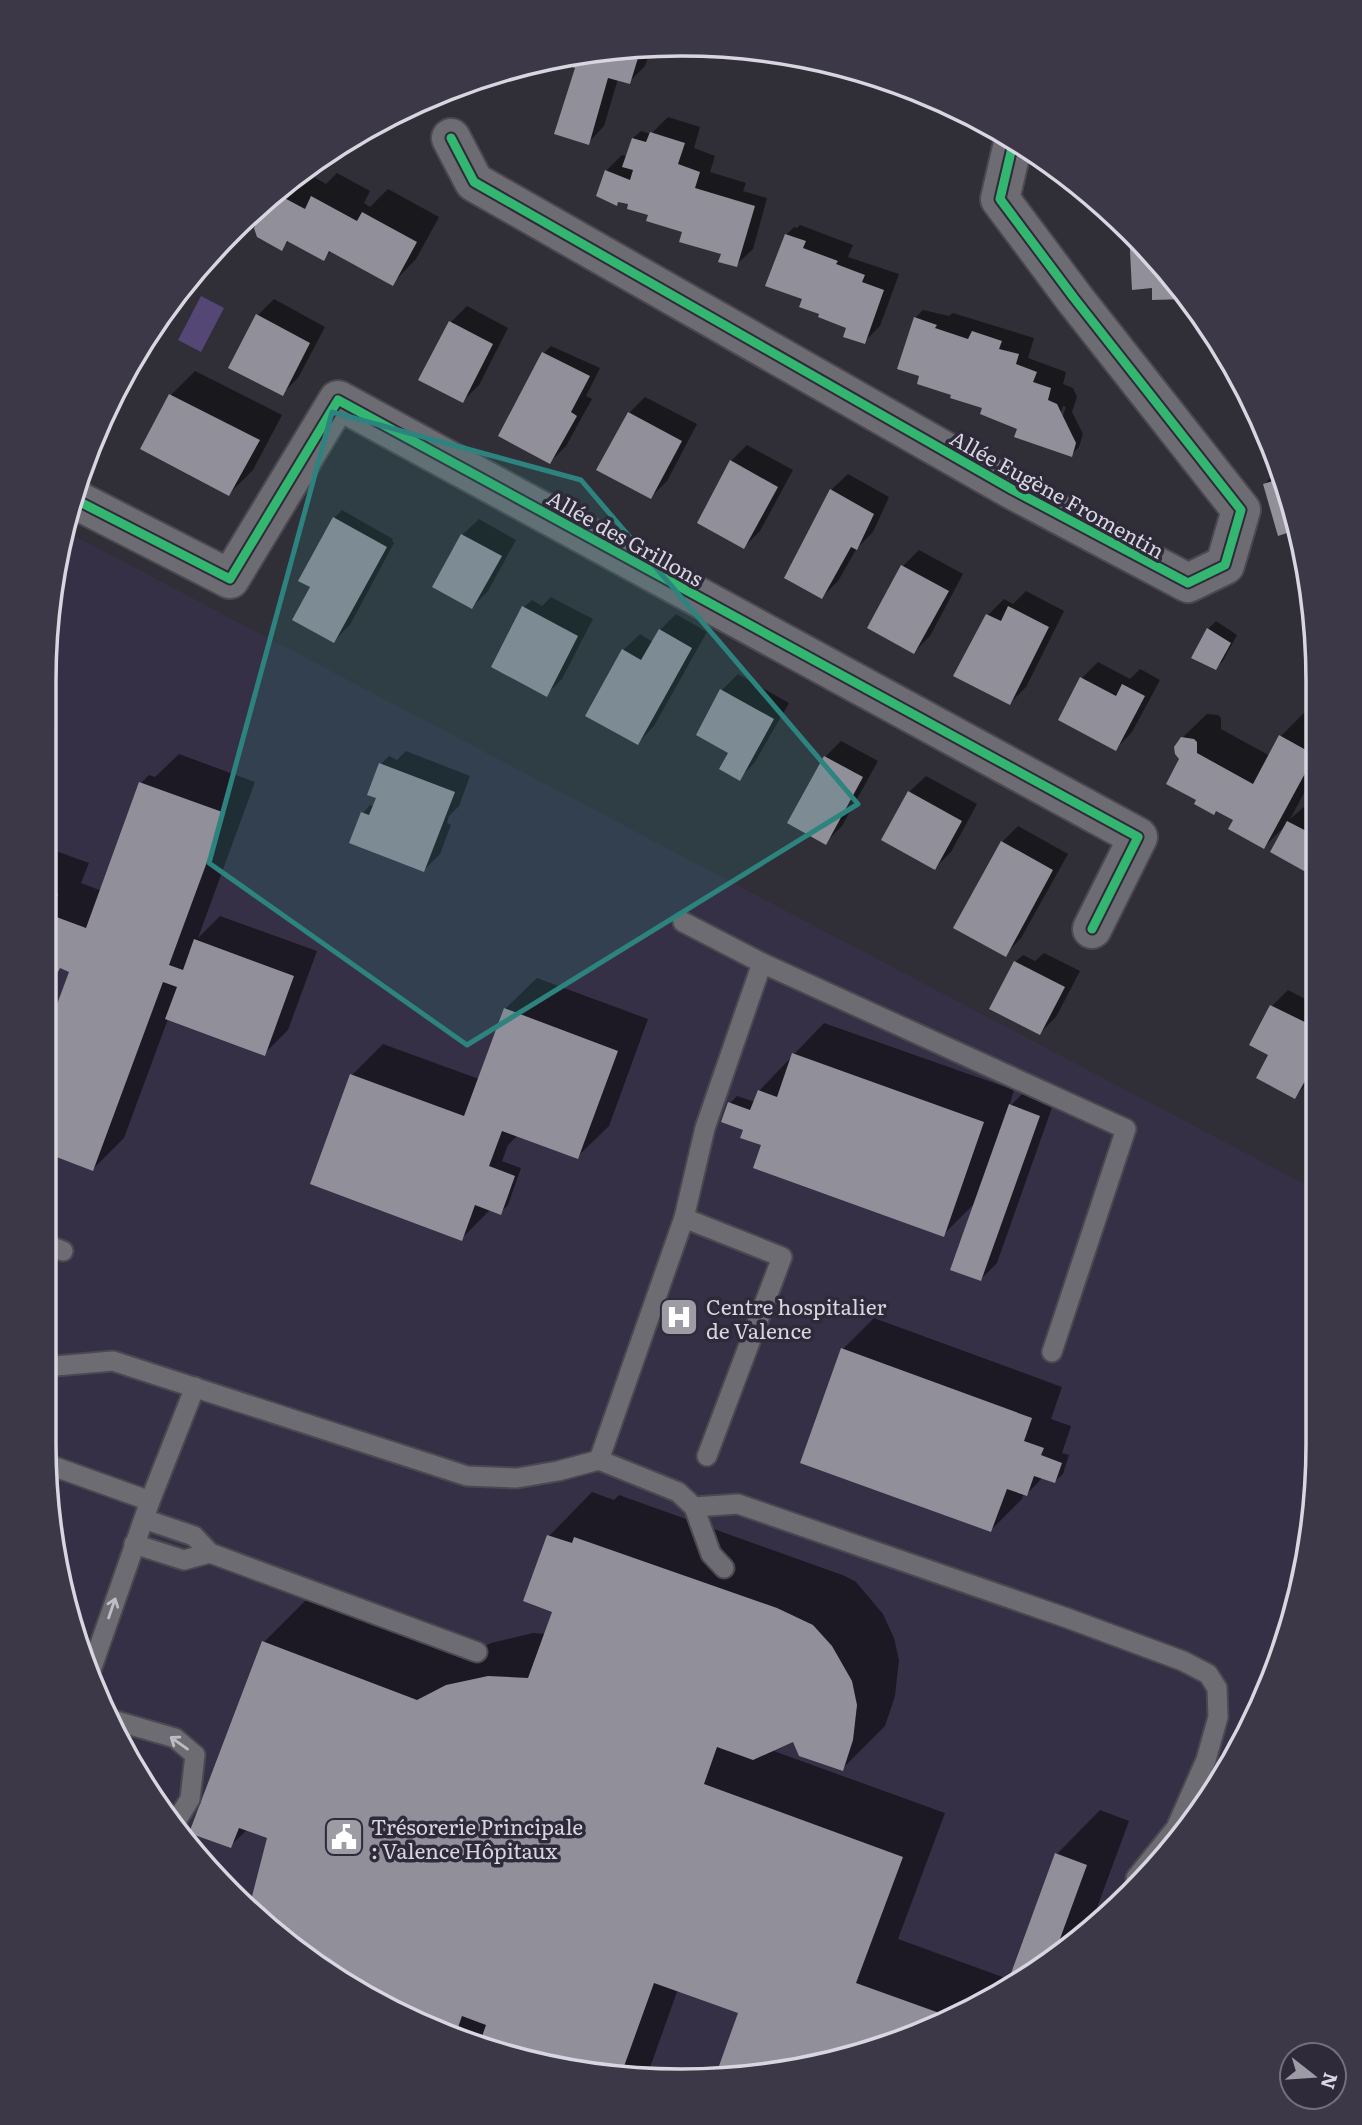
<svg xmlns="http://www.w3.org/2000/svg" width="1362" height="2125" font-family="Literata,serif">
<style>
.built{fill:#353045}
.water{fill:#544776}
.shadow{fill:#0007;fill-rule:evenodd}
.building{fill:#918f9a}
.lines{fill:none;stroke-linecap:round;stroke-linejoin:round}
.lane-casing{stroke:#4b4950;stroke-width:23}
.street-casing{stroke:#4b4950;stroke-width:42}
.lane{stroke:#6e6c73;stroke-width:19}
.street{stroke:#6e6c73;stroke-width:38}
.cycleway-casing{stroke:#2e2a3a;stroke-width:13}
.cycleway{stroke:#33b770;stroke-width:9}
.oneway{stroke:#bebcc5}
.marked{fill:#2d847f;fill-opacity:0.2;stroke:#2d847f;stroke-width:5;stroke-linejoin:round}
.labels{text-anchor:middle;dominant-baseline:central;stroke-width:7;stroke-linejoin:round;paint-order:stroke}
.street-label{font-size:21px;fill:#d8d6e0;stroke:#2e2a3a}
.poi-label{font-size:21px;fill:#d8d6e0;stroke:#2e2a3a;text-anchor:start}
.rim{fill:none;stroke:#d8d6e0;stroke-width:3.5}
</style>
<rect width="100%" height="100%" fill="#302e36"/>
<!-- built -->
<path class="built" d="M69 533 1314 1189 1313 1527 1270 1688 1160 1864 1035 1974 846 2059 681 2081 476 2047 293 1950 151 1798 77 1648 44 1444 49 597Z"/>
<!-- water -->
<path class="water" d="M201 296 224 308 201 352 178 340Z"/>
<!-- shadow -->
<g class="shadow">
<path d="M639 45 652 46 645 66 629 82 618 79 604 126 588 143 578 67 558 61V58Z"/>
<path d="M530 63 517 76 503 70 516 66Z"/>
<path d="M668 117 700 127 694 148 715 156 710 172 746 183 743 191 767 198 753 249 736 265 723 253 684 231 630 203 620 200 617 204 606 171 622 155 626 156 633 138 641 131 651 134Z"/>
<path d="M302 170 326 184 337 173 370 191 364 203 370 207 388 189 439 217 416 259 392 284 332 250 324 258 290 240 282 248 265 213 267 200Z"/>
<path d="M800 225 853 245 848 257 899 274 880 326 864 342 848 327 821 313 804 298 786 235 794 227 797 228Z"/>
<path d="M1130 233 1187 293 1186 297 1153 286 1134 288Z"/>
<path d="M274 299 325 327 298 378 282 394 258 315Z"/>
<path d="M467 306 508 328 479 385 463 401 451 322Z"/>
<path d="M923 310 949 316 953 313 1034 338 1028 358 1066 372 1063 384 1073 388 1077 397 1072 412 1083 434 1079 447 1071 455 984 407 921 377 915 318ZM1063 406 1066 407 1058 430H1055Z"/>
<path d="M160 324 161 336 150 351 144 348Z"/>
<path d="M551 346 600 368 586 396 592 399 566 446 550 462 543 354Z"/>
<path d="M195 371 282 415 253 470 229 494 171 395Z"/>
<path d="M645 397 697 424 667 481 651 497 629 413Z"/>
<path d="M747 445 793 470 760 531 744 547 731 461Z"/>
<path d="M848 474 889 497 873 532 857 548 838 581 822 597 831 490Z"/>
<path d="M1281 474 1297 516 1265 484 1272 476Z"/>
<path d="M342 510 393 539 392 541 394 543 350 625 334 641 313 587 314 554 334 518Z"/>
<path d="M479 519 516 540 488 591 472 607 462 535Z"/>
<path d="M919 550 963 574 930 636 914 652 903 566Z"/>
<path d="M1026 591 1064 611 1026 687 1010 703 988 615 1004 599 1013 604Z"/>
<path d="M551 597 593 619 562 679 546 695 524 607 532 600 542 606Z"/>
<path d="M676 614 707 632 654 726 638 743 623 650 640 634 653 642 660 630Z"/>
<path d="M1216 621 1237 635 1223 661 1216 668 1208 629Z"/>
<path d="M1317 645V662L1313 649Z"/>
<path d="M1098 662 1130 679 1140 669 1160 680 1132 732 1116 749 1081 679Z"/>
<path d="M738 674 789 703 755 762 739 779 730 752 722 690Z"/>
<path d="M1305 712 1317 719 1316 771 1290 819 1305 806 1316 812V870L1286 825 1264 847 1235 820 1198 800 1181 759 1182 738 1207 714 1218 715 1221 718V729L1270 756 1281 736Z"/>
<path d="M841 741 878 761 842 826 826 842 825 757Z"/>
<path d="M406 751 470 776 459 806 449 816 447 823 451 825 440 854 424 870 363 813 370 805 375 807 381 790V764L389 756 397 760Z"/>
<path d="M179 754 255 782 198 938 220 916 317 951 288 1030 264 1054 168 1019 124 1138 93 1169 46 1152V1039L74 965 61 967 57 970 47 966 51 956 47 959 48 848 89 863 81 883 102 891 141 783 149 775 155 777Z"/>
<path d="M926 776 977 804 951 852 935 868 909 792Z"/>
<path d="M1018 826 1068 854 1021 938 1005 955 1002 842Z"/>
<path d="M1044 953 1080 971 1056 1017 1040 1033 1015 962 1023 955 1035 961Z"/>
<path d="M537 978 648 1019 609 1126 577 1157 518 1135 508 1145 502 1161 521 1168 508 1205 500 1213 491 1209 461 1239 352 1075 383 1044 479 1079 505 1009Z"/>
<path d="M1288 990 1315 1004V1074L1295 1097 1270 1054 1272 1006Z"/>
<path d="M824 1023 1014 1090 1009 1107 1027 1089 1055 1099 997 1263 981 1279 976 1202 943 1235 763 1144 745 1129 730 1103 737 1096 755 1102 759 1091Z"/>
<path d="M874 1318 1062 1387 1051 1419 1071 1426 1062 1453 1069 1455 1063 1474 1055 1481 1043 1477 1027 1494 1024 1493 1022 1499 991 1530 843 1349Z"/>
<path d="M592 1492 614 1500 619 1495 845 1576 856 1582 883 1614 894 1638 899 1660 895 1696 885 1726 842 1769 794 1739 771 1750 945 1813 898 1939 1011 1980 1057 1854 1100 1810 1129 1821 1091 1924 1035 1974 846 2059 717 2076 741 2012 678 1989 647 2076 476 2047 293 1950 270 1837 248 1829 230 1846 264 1642 307 1599 461 1658 491 1643 533 1633 546 1634 554 1611 525 1600 549 1536Z"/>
</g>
<!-- building -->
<g class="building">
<path d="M642 45 630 84 608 78 589 145 554 134 575 68 556 62 557 59Z"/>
<path d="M523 64 518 78 501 71 516 66Z"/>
<path d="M650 132 685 143 678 164 700 172 695 188 755 206 737 267 718 262 721 254 679 242 682 232 646 221 648 215 627 209 628 204 618 202 617 206 596 196 605 170 630 180 633 170 622 167 632 138 646 142Z"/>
<path d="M275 193 305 209 311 196 357 221 362 212 417 242 393 286 329 251 324 261 287 241 282 251 257 237 254 228 262 214 259 212 263 203Z"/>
<path d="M1114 216 1186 293 1187 299 1152 300V288L1132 290 1129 232 1115 233Z"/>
<path d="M785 234 806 241 803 248 838 261 836 264 865 275 862 282 884 290 865 344 843 337 846 328 818 317 819 314 799 307 802 299 765 286Z"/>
<path d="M256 314 310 343 283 396 228 368Z"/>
<path d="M914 317 937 325 935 328 968 339 972 331 1002 341 999 349 1019 354 1016 364 1037 372 1033 382 1051 388 1048 400 1057 404 1076 443 1072 457 1014 437 1017 429 980 414 982 408 950 398 951 395 917 384 919 376 897 369Z"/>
<path d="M449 321 493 344 463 403 418 380Z"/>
<path d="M154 333V345L150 353 143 349Z"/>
<path d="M542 352 590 376 571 412 577 416 550 464 498 436Z"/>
<path d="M169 394 260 440 229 496 140 449Z"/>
<path d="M628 412 682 441 651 499 596 470Z"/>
<path d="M730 460 778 487 744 549 697 523Z"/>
<path d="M1282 478 1297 516 1299 529 1278 536 1263 484Z"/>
<path d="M830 489 874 514 857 550 851 547 822 599 784 578Z"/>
<path d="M333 517 387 547 334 643 292 620 310 587 298 581Z"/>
<path d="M461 534 502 556 472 609 432 587Z"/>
<path d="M901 565 949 591 914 654 867 628Z"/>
<path d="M522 606 578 636 547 697 491 667Z"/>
<path d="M1008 606 1049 627 1010 705 953 676 986 614 1001 621Z"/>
<path d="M1207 628 1231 643 1216 670 1191 658Z"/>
<path d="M659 629 692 648 638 745 585 716 622 649 641 660Z"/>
<path d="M1080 677 1116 696 1122 684 1145 696 1116 751 1058 720Z"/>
<path d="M720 689 774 719 740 781 719 769 728 753 696 735Z"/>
<path d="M1279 735 1315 755 1264 849 1228 829 1233 820 1216 811 1214 815 1194 804 1196 800 1166 784 1179 759 1175 754 1174 747 1181 737 1194 739 1197 742V753L1253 784Z"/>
<path d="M824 756 863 777 826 845 787 823Z"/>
<path d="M379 763 455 792 424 872 349 843 361 812 369 815 376 798 367 795Z"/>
<path d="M139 782 225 813 169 965 183 970 194 939 294 976 265 1056 165 1019 177 987 163 982 93 1171 46 1153V1034L69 972 60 968 58 972 47 968V890L58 894 51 915 86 928Z"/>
<path d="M908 791 962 821 935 870 881 840Z"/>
<path d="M1287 821 1316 836V871L1313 876 1270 852Z"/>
<path d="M1001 841 1053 870 1006 957 953 928Z"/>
<path d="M1014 961 1065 987 1040 1035 989 1009Z"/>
<path d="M1270 1005 1315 1027V1063L1295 1099 1256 1078 1268 1055 1249 1045Z"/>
<path d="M504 1008 618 1051 578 1159 502 1131 489 1166 515 1176 501 1215 475 1205 462 1241 310 1184 350 1074 464 1116Z"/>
<path d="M792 1053 984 1122 944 1237 753 1168 761 1145 740 1138 743 1130 721 1122 728 1102 750 1110 758 1090 777 1097Z"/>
<path d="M1009 1104 1040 1116 981 1281 950 1270Z"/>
<path d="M841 1348 1032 1418 1024 1441 1044 1448 1041 1455 1062 1463 1055 1483 1034 1476 1027 1496 1007 1489 991 1532 800 1463Z"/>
<path d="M547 1535 572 1543 574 1537 777 1608 813 1625 832 1646 852 1681 857 1705 853 1740 843 1771 799 1756 793 1742 753 1760 717 1747 704 1784 903 1857 856 1983 945 2015 846 2059 715 2077 738 2013 654 1983 622 2072 478 2048 486 2025 462 2016 455 2036 293 1950 250 1904 267 1838 239 1828 231 1848 189 1833 262 1641 417 1700 446 1685 488 1676 528 1678 552 1612 523 1601Z"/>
<path d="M1055 1853 1087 1865 1053 1958 1035 1974 1006 1987Z"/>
</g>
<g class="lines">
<!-- lane casing -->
<g class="lane-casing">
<g id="lane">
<path d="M762 963 1126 1129 1052 1352"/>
<path d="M684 1218 782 1257 707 1456"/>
<path d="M45 1244 63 1251"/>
<path d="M44 1367 113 1361 467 1476 517 1478 558 1471 599 1460 678 1492 694 1507 711 1554 724 1568"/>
<path d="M599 1460 684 1218 705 1128 762 963 683 922"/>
<path d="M47 1464 150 1501"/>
<path d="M694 1507 738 1504 1067 1618 1183 1661 1208 1674 1217 1688 1218 1717 1206 1760 1176 1828 1136 1878"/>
<path d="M134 1544 184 1560 210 1553 194 1536 144 1519"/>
<path d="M210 1553 477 1652"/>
<path d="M90 1673 150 1501 195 1387"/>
<path d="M113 1720 175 1738 195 1755 190 1799 175 1823"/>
</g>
</g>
<!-- street casing -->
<g class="street-casing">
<g id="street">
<path d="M451 138 474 182 1013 490 1188 583 1225 565 1241 510 1074 298 1000 199 1014 139"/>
<path d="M78 501 230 579 338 400 1138 837 1092 929"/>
</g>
</g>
<!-- lane -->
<use href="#lane" class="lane"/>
<!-- street -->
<use href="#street" class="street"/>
<!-- cycleway casing -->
<g class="cycleway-casing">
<g id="cycleway">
<path d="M451 138 474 182 1013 490 1188 583 1225 565 1241 510 1074 298 1000 199 1014 139"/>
<path d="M78 501 230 579 338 400 1138 837 1092 929"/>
</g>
</g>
<!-- cycleway -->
<use href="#cycleway" class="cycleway"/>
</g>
<!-- one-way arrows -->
<defs><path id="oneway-shaft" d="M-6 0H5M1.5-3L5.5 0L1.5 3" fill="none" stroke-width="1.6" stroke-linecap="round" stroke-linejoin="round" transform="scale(1.75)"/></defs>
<g class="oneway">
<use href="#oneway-shaft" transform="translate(112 1608) rotate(-71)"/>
<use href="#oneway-shaft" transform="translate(179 1743) rotate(-145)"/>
</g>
<!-- marked area -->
<path class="marked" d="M332 412 581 480 858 804 467 1045 209 863Z"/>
<!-- icons -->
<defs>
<g id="hospital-square" transform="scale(2.0125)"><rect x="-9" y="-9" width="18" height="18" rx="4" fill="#9d9ba4" stroke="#2e2a3a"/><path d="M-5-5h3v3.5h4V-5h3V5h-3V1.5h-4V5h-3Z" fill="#fff"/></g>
<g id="civic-square" transform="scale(2.0125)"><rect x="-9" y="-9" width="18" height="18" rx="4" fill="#9d9ba4" stroke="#2e2a3a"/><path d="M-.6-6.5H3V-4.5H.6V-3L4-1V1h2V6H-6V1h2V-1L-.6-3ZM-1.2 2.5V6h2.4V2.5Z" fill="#fff"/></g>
</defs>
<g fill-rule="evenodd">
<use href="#hospital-square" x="679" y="1317"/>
<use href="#civic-square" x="344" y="1837"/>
</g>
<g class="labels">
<!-- street labels -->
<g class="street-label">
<text transform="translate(1058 493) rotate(29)">Allée Eugène Fromentin</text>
<text transform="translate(626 537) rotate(29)">Allée des Grillons</text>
</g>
<!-- poi labels -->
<g class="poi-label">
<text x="706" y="1305">Centre hospitalier<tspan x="706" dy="24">de Valence</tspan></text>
<text x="371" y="1825">Trésorerie Principale<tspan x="371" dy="24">: Valence Hôpitaux</tspan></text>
</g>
</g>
<!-- crop -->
<path d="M0 0H1362V2125H0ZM681 56H681A625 625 0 0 1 1306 681V1444A625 625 0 0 1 681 2069H681A625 625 0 0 1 56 1444V681A625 625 0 0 1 681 56Z" fill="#3c3847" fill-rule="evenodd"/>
<path class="rim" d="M681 56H681A625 625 0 0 1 1306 681V1444A625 625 0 0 1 681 2069H681A625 625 0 0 1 56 1444V681A625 625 0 0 1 681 56Z"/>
<!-- north arrow -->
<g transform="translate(1313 2076) rotate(107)"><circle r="33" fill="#2e2a3a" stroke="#726f7c" stroke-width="2"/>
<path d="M0-5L12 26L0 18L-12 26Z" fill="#9d9ba4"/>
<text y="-10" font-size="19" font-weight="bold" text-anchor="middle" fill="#d8d6e0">N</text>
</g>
</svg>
